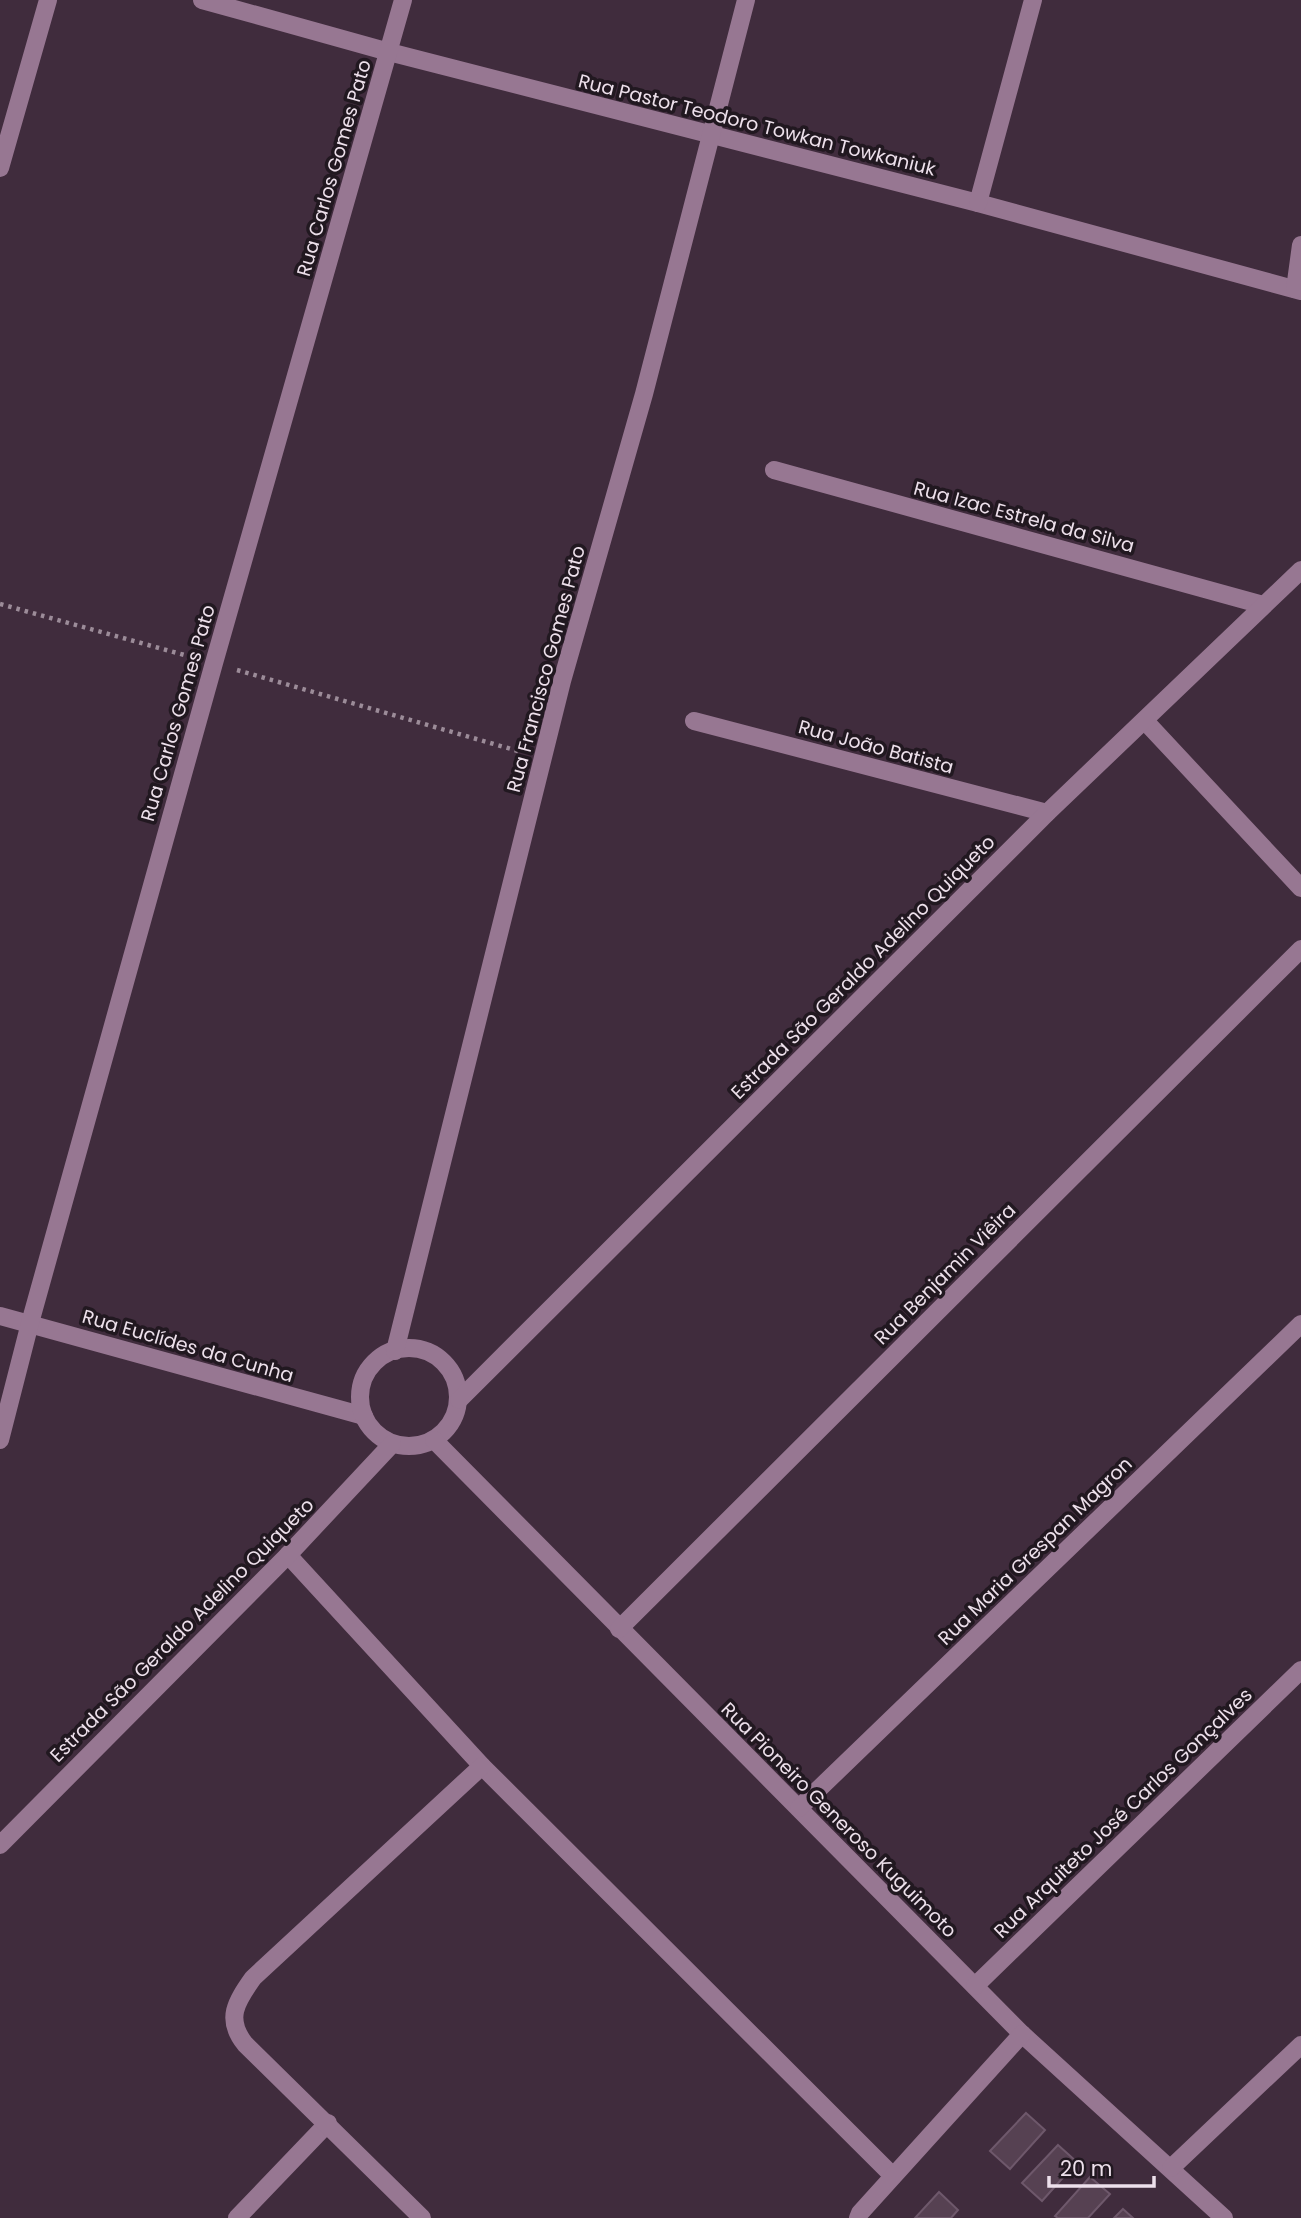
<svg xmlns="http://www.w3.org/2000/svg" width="1301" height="2218" font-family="Poppins,sans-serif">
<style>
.building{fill:#564152;stroke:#6e586b;stroke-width:2}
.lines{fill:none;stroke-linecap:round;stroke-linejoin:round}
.path{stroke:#9c8c99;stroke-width:4.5;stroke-dasharray:3.5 5;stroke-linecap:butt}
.minor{stroke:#977792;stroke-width:18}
.labels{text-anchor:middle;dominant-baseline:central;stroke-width:7;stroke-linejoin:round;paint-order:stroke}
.street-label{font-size:19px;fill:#ede0eb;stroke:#211820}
</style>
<rect width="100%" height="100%" fill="#402c3d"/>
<!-- building -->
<g class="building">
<path d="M1026 2113 1045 2130 1010 2169 990 2151Z"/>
<path d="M1058 2145 1077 2162 1042 2201 1022 2183Z"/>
<path d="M1090 2177 1110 2194 1088 2218H1058L1055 2216Z"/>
<path d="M939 2192 958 2210 951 2218H915Z"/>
<path d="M1123 2209 1133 2218H1114Z"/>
</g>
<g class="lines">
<!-- path -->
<g class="path">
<path d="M0 604 188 656"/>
<path d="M237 670 518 751"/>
</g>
<!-- minor -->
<g class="minor">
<path d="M202 0 389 52 978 203 1301 291"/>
<path d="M0 168 48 0"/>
<path d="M978 203 1033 0"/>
<path d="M1295 289 1301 245"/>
<path d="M774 470 1263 605"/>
<path d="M694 721 1047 813"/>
<path d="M1145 721 1301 888"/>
<path d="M0 1316 364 1416"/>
<circle cx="409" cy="1397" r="49"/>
<path d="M395 1351 562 681 644 394 746 0"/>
<path d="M459 1400 1047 813 1301 570"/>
<path d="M0 1440 30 1323 214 663 403 0"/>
<path d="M434 1440 1022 2034 1224 2218"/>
<path d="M288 1555 482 1766 893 2176"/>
<path d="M619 1629 1301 949"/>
<path d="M799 1808 1301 1324"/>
<path d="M0 1845 288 1555 392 1444"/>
<path d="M975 1986 1301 1670"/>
<path d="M1171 2168 1301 2045"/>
<path d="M237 2218 328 2123"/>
<path d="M422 2218 245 2044C225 2019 236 2002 253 1978L482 1766"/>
<path d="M858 2218 860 2213 1022 2034"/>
</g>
</g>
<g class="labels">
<!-- street labels -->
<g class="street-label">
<text transform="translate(757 125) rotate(14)">Rua Pastor Teodoro Towkan Towkaniuk</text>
<text transform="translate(334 168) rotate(-74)">Rua Carlos Gomes Pato</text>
<text transform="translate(1024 517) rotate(15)">Rua Izac Estrela da Silva</text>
<text transform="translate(546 669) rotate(-75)">Rua Francisco Gomes Pato</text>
<text transform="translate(178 713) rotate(-74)">Rua Carlos Gomes Pato</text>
<text transform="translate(876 747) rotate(15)">Rua João Batista</text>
<text transform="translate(863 967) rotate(-45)">Estrada São Geraldo Adelino Quiqueto</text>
<text transform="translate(945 1274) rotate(-45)">Rua Benjamin Viêira</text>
<text transform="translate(188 1346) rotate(16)">Rua Euclídes da Cunha</text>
<text transform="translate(1035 1551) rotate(-44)">Rua Maria Grespan Magron</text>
<text transform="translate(182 1630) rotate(-45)">Estrada São Geraldo Adelino Quiqueto</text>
<text transform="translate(1123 1813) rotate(-44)">Rua Arquiteto José Carlos Gonçalves</text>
<text transform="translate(839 1820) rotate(45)">Rua Pioneiro Generoso Kuguimoto</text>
</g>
</g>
<!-- scale -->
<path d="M1049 2176v10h105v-10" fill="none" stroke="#ede0eb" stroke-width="3.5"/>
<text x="1060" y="2176" font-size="21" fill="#ede0eb" stroke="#211820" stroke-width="5" paint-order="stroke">20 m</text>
</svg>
